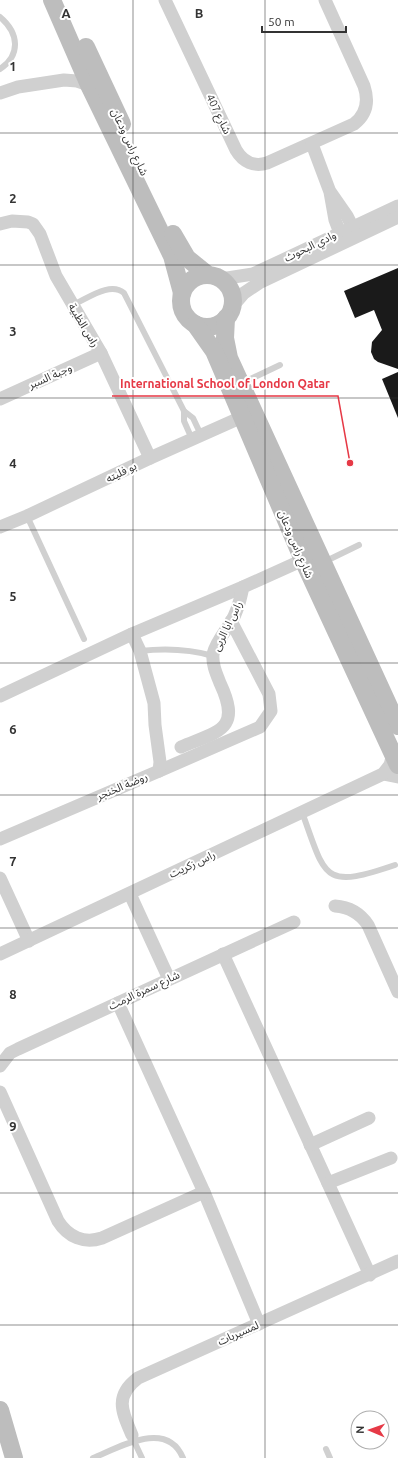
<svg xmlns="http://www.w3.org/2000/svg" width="398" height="1458" font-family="Ubuntu,'Noto Sans Arabic',sans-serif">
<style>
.building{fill:#1a1a1a}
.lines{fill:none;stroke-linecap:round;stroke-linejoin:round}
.lane{stroke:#d0d0d0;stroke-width:6}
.street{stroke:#d0d0d0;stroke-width:13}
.secondary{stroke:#bdbdbd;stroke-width:18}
.grid{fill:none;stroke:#333;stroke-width:1;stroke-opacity:0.55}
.labels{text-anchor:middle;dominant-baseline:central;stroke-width:4;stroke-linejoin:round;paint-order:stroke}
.street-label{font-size:11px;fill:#333;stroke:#fff}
.grid-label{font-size:13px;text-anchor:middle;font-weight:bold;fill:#333;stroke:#fff;stroke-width:4;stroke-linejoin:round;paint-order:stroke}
.leader{fill:none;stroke:#e63946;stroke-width:1.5}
.callout-dot{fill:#e63946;stroke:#fff;stroke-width:1.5}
.callout-label{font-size:12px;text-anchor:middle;font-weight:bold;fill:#e63946;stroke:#fff;stroke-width:4;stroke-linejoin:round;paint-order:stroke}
</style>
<rect width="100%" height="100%" fill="#fff"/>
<!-- building -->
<g class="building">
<path d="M398 268V369L378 362 374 359 371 352 372 342 382 330 374 310 355 318 344 291Z"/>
<path d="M398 372V418L382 379Z"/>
</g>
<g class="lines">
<!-- lane -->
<g class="lane">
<path d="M0 17C19 33 21 55 0 69"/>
<path d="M72 305C87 299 110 281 124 293L184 411V421L192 439"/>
<path d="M242 383 280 365"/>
<path d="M184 411 193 418 201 435"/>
<path d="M27 516 84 639"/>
<path d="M324 562 359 545"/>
<path d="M140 651C166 648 189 649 213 656"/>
<path d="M302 812C326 878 322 890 395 865"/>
<path d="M133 1439 142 1458"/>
<path d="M326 1449 330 1458"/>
<path d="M93 1458C120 1447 167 1419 183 1458"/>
</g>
<!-- street -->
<g class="street">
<path d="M165 0 236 150C243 162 254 167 267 163L354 124C367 114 369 101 364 86L325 0"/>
<path d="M0 93 18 87 64 80 77 81 89 85"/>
<path d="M312 144 330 192 335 220 343 241"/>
<path d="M331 193 347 216 356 234"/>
<path d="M0 224 12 221 28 222 33 224 40 234 56 276 101 353 150 458"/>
<path d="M221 279 253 274 398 206"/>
<path d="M232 307 244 293 259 283 398 217"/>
<path d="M0 399 101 353"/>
<path d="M0 527 27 516 150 458 242 417"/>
<path d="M0 696 132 634 243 587"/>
<path d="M181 747C219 731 242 730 220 683 216 673 212 664 213 654 216 642 225 632 231 622 238 611 240 600 243 587L303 560"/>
<path d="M159 771 260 727 271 711 269 694 231 621"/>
<path d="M383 774 398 777"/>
<path d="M0 839 159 771 160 762 155 725 154 703 140 651 132 634"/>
<path d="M0 878 29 941"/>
<path d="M130 894 169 979"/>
<path d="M335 906C350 907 360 913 368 925L398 992"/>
<path d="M0 954 383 774 390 765 393 754"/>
<path d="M223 954 370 1275"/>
<path d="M118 1003 204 1192 259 1324"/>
<path d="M0 1066 10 1053 18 1049 294 922"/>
<path d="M0 1092 58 1221C68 1237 84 1244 102 1238L204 1192"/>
<path d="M310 1145 369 1118"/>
<path d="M328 1183 391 1158"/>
<path d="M132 1435C122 1412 114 1396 138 1378L398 1261"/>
</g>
<!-- secondary -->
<g class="secondary">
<path d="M52 0 89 85 172 256 182 293"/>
<path d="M86 47 122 124"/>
<path d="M173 234 187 258 208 275"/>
<circle cx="207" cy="301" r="26"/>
<path d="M226 318 225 338 229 358 398 726"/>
<path d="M195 324 214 351 303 560 398 765"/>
<path d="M0 1410 14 1458"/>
</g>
</g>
<!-- grid -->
<path class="grid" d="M133 0V1458M265 0V1458M0 133H398M0 265H398M0 398H398M0 530H398M0 663H398M0 795H398M0 928H398M0 1060H398M0 1193H398M0 1325H398"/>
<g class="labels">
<!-- street labels -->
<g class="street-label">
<text transform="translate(219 114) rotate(64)">شارع 407</text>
<text transform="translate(130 142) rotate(65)">شارع راس ودعان</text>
<text transform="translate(310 246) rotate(-26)">وادي البحوث</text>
<text transform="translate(84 325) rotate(59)">راس الظبية</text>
<text transform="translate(50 376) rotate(-24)">وجبة السبر</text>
<text transform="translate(121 472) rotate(-26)">بو فليته</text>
<text transform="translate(296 544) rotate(67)">شارع راس ودعان</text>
<text transform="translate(227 626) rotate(-64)">راس ابا الربى</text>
<text transform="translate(122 786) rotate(-23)">روضة الخنجر</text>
<text transform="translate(192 864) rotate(-25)">راس زكريت</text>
<text transform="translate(144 990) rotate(-25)">شارع سمرة الرمث</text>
<text transform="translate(238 1333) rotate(-24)">لمسيربات</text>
</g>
</g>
<g class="grid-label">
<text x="66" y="18">A</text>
<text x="199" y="18">B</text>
<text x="13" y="71">1</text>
<text x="13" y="203">2</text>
<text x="13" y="336">3</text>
<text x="13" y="468">4</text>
<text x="13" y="601">5</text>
<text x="13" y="734">6</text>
<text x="13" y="866">7</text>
<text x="13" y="999">8</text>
<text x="13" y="1131">9</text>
</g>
<!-- callouts -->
<path class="leader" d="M350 463L338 396H112"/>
<circle class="callout-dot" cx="350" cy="463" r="4"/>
<g class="callout-label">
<text x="225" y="388">International School of London Qatar</text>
</g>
<!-- north arrow -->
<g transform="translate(370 1430) rotate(272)"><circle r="19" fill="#ffffff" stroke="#adadad"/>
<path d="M0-3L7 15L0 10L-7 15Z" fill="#e63946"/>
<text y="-6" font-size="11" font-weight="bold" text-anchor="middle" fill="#333333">N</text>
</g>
<!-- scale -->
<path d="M262 26v6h84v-6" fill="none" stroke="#333333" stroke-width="2"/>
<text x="268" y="26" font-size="12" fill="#333333" stroke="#ffffff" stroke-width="3" paint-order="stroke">50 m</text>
</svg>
